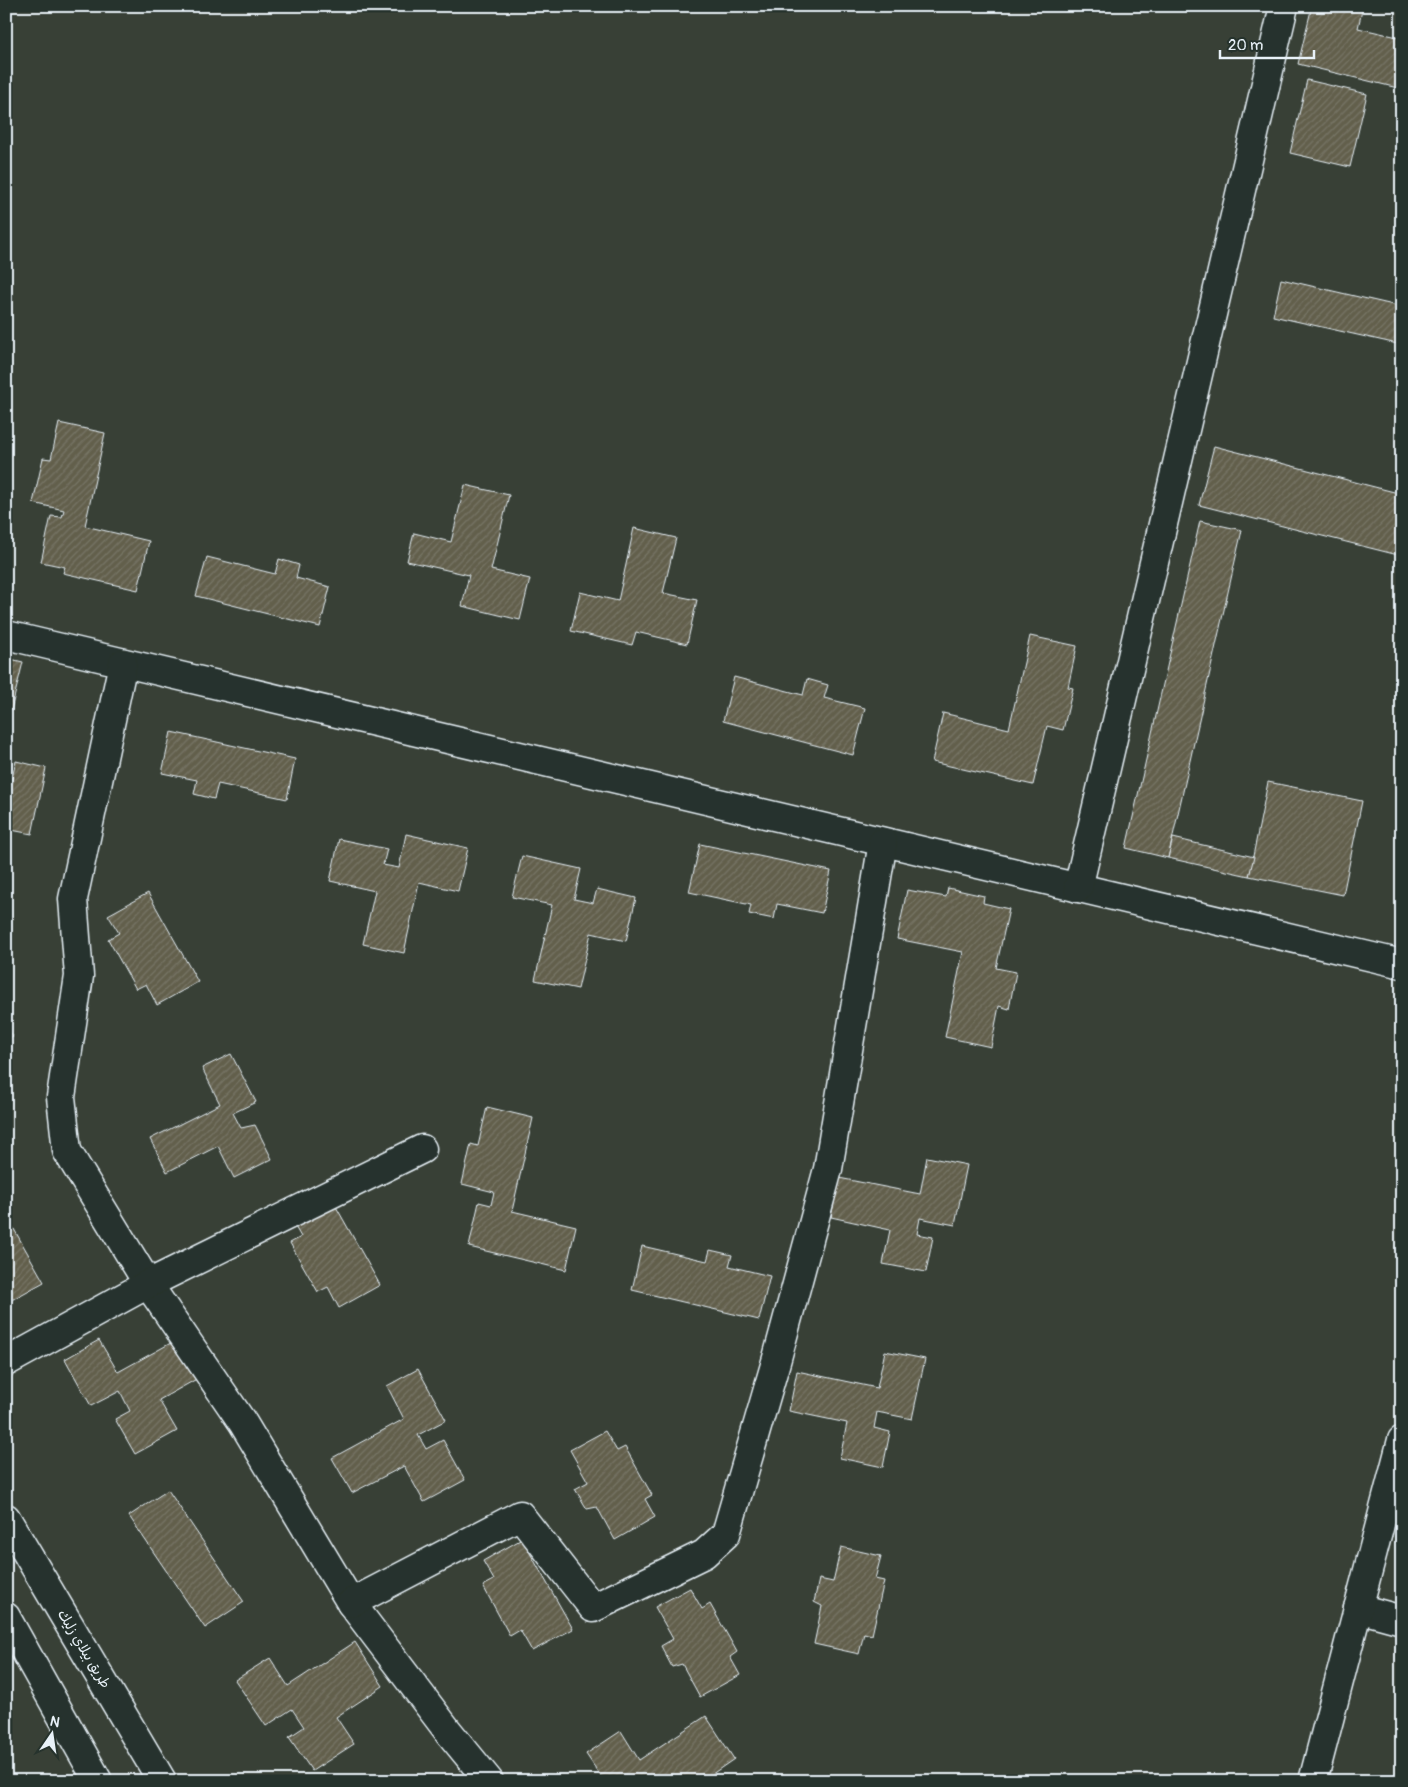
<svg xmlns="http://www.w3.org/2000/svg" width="1408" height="1787" font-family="Pangolin,'Playpen Sans Arabic',sans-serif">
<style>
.building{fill:url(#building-hatch);stroke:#e8f1f8}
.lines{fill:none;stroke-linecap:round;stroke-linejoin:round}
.minor-casing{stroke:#e8f1f8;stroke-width:31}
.tertiary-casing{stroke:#e8f1f8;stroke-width:31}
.minor{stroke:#26332d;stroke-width:28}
.tertiary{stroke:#26332d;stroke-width:28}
.labels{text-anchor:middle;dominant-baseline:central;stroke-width:4;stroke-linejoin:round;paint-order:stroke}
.street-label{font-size:14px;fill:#e8f1f8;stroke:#26332d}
</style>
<defs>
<pattern id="building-hatch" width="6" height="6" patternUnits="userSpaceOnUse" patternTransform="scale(1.25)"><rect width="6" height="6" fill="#625f4c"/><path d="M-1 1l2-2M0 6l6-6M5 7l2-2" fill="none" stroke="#787667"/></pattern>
</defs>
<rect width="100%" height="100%" fill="#384036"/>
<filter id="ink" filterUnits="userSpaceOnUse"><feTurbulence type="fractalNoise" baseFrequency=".02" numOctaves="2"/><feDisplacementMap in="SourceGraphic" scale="10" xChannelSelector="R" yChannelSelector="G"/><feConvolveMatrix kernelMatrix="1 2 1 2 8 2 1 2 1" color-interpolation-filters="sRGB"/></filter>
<g filter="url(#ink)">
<!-- building -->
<g class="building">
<path d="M1312 6H1363L1358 28 1402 38V89L1298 64Z"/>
<path d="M1307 80 1367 94 1350 167 1290 153Z"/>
<path d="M1281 279 1402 307V345L1273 316Z"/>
<path d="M59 423 105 433 85 526 149 541 138 590 63 573 65 567 41 562 51 516 62 517 64 510 33 503 43 458 51 459Z"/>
<path d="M1214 446 1402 494V556L1199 505Z"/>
<path d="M465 485 509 495 491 570 530 579 520 620 462 606 469 575 407 561 414 533 451 542Z"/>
<path d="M1200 521 1242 530 1168 858 1126 848Z"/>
<path d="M634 528 676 538 663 593 697 600 687 644 636 632 632 645 571 631 580 592 618 601Z"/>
<path d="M207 557 275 574 279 559 299 565 296 578 330 587 320 627 196 596Z"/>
<path d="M1030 636 1077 646 1068 687 1073 688 1063 730 1047 726 1033 785 932 762 943 713 1009 729Z"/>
<path d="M6 658 23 662 11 710 6 709Z"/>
<path d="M734 677 803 695 807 679 828 685 824 698 865 708 853 755 723 721Z"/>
<path d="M171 732 295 759 287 799 218 784 214 799 194 794 197 780 162 773Z"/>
<path d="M16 761 46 768 32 834 6 829V804Z"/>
<path d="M1268 782 1362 801 1343 895 1249 876Z"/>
<path d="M406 834 468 848 458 891 419 882 404 953 363 944 375 891 330 881 339 839 387 849 383 865 399 868Z"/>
<path d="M1173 838 1254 857 1249 876 1168 858Z"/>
<path d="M700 844 831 871 822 913 777 904 774 919 749 914 751 905 689 892Z"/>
<path d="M522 856 581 869 574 899 593 903 597 889 636 898 626 941 591 933 578 989 535 980 552 905 512 897Z"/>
<path d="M948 888 984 896 983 903 1009 909 996 968 1016 972 1009 1009 999 1006 991 1047 945 1037 963 952 897 939 907 890 946 897Z"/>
<path d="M148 893 198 982 157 1005 146 984 136 989 108 939 119 933 108 915Z"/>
<path d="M6 1026 13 1036 6 1040Z"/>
<path d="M231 1054 256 1102 233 1113 241 1128 255 1125 272 1159 234 1178 218 1146 167 1172 150 1139 220 1104 202 1068Z"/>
<path d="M487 1107 533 1118 512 1211 576 1226 566 1270 469 1247 479 1202 491 1205 494 1192 462 1184 471 1144 478 1146Z"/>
<path d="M927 1157 967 1165 955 1225 920 1218 917 1234 933 1237 926 1272 883 1264 890 1230 831 1217 839 1178 920 1194Z"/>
<path d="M330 1196 380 1285 339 1308 328 1287 318 1292 290 1243 301 1237 290 1218Z"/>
<path d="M6 1215 44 1282 6 1303Z"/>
<path d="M642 1246 707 1261 710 1250 732 1255 729 1266 770 1276 759 1320 632 1290Z"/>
<path d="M180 1338 202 1376 159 1400 177 1431 135 1454 115 1419 130 1411 120 1391 91 1406 65 1359 99 1340 118 1372Z"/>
<path d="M885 1351 925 1359 912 1419 877 1412 874 1428 890 1432 883 1467 840 1458 847 1423 789 1411 797 1371 877 1388Z"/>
<path d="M418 1369 446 1420 418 1435 426 1449 443 1440 465 1480 424 1502 404 1466 352 1493 332 1458 404 1419 387 1386Z"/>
<path d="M605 1431 617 1451 625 1447 652 1495 645 1499 655 1517 615 1540 597 1507 587 1509 575 1489 588 1482 570 1450Z"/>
<path d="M168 1490 244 1602 205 1628 129 1516Z"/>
<path d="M522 1539 573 1629 532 1651 520 1630 510 1636 483 1586 494 1580 483 1561Z"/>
<path d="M841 1547 881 1556 875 1579 884 1581 872 1635 864 1633 859 1654 814 1644 822 1606 814 1602 819 1579 833 1582Z"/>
<path d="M690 1588 702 1609 710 1604 737 1652 730 1657 740 1675 700 1697 682 1664 672 1667 661 1646 673 1639 655 1607Z"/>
<path d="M355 1642 383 1686 336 1717 354 1744 312 1771 289 1737 304 1727 292 1709 266 1726 235 1680 270 1658 288 1686Z"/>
<path d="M706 1716 734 1759 702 1781H604L586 1754 621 1731 639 1760Z"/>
</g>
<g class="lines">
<!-- minor casing -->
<g class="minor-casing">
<g id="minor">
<path d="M6 635 1402 964"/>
<path d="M123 663 73 899 79 976 61 1097 67 1151 148 1284 243 1423 351 1603 448 1731 489 1781"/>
<path d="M1078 888 1284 6"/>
<path d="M6 1362 148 1284 422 1149"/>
<path d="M351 1603 520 1515 593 1608 704 1554 726 1534 777 1358 828 1169 883 842"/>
<path d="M1358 1608 1402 1620"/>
<path d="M1313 1781 1402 1440"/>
</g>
</g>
<!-- tertiary casing -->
<g class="tertiary-casing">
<g id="tertiary">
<path d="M6 1518 162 1781"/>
<path d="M6 1617 98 1781"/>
</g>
</g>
<!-- minor -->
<use href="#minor" class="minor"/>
<!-- tertiary -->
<use href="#tertiary" class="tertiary"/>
</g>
</g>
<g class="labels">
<!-- street labels -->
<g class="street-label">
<text transform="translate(84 1649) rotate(59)">طريق بيلاي زليك</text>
</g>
</g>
<!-- margin -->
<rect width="1408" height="1787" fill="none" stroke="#26332d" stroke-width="25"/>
<rect x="12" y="12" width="1383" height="1762" fill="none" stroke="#e8f1f8" stroke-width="2" filter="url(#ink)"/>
<!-- north arrow -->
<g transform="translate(52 1734) rotate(13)" stroke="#26332d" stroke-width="4" paint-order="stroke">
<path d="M0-4L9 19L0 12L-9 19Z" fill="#e8f1f8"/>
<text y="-8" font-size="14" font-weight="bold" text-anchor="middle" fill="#e8f1f8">N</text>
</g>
<!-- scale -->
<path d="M1220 50v8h94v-8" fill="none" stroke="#e8f1f8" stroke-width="2.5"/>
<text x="1228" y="50" font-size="15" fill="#e8f1f8" stroke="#26332d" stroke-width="4" paint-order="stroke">20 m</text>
</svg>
